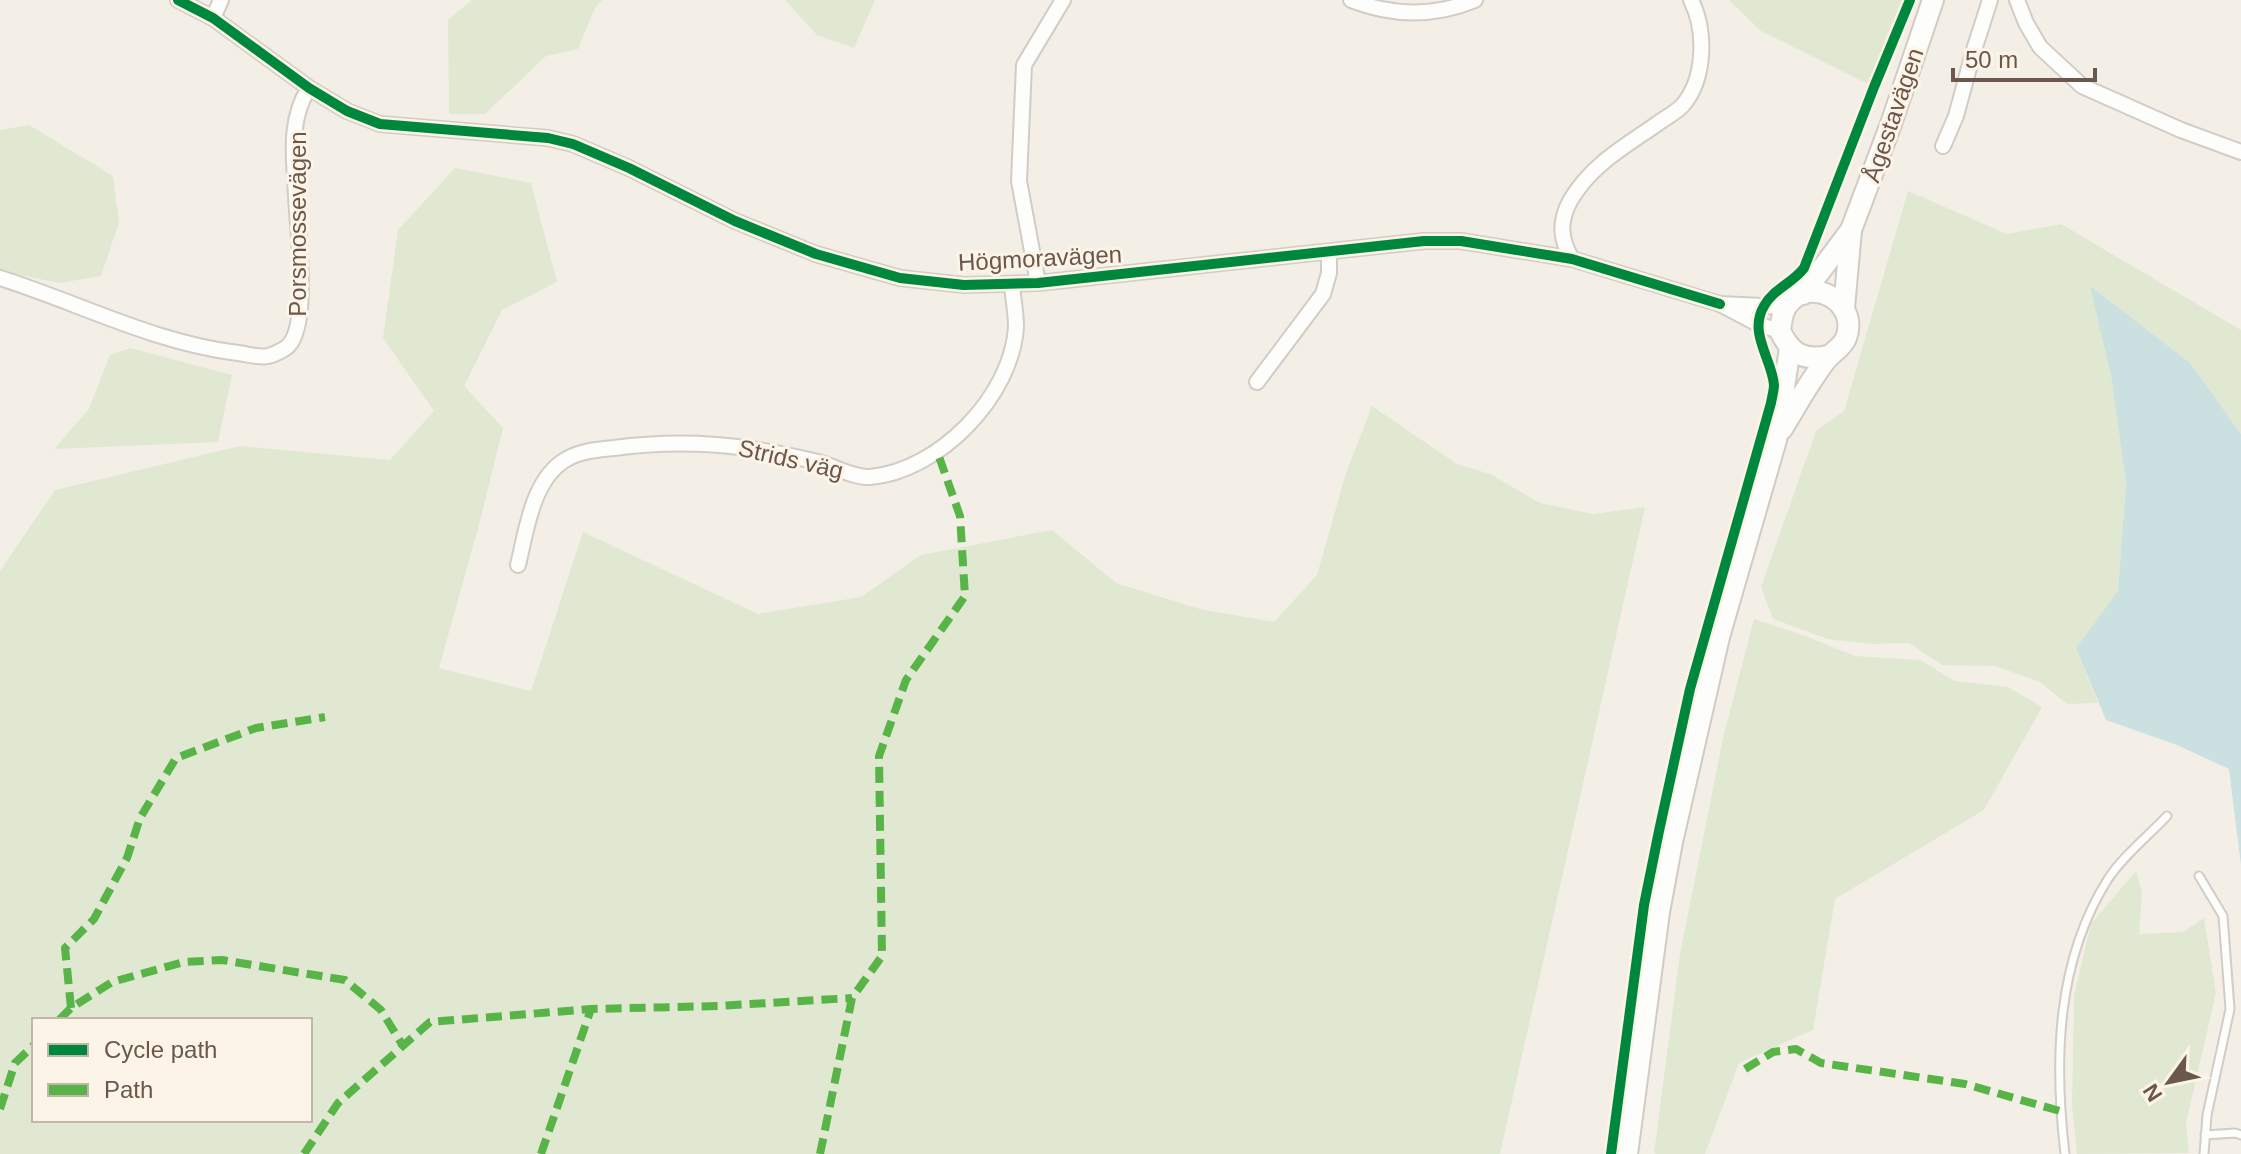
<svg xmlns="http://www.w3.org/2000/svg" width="2241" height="1154" font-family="Arial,sans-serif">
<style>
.green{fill:#e0e8d2;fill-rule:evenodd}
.water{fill:#cae0e1}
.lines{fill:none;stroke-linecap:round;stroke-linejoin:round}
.service-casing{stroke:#d2ccc5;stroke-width:11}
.minor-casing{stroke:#d2ccc5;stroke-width:18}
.secondary-casing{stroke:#d2cbc4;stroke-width:24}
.service{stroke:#fdfdfb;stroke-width:7}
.minor{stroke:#fdfdfb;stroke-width:14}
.secondary{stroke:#fdfdfb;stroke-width:20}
.quiet{stroke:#59b447;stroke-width:8;stroke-dasharray:16 8;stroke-linecap:butt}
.cycleway-casing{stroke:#fcf4e7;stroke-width:15}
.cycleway{stroke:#00873e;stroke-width:10}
.labels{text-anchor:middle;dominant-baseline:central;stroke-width:6;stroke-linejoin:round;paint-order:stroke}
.street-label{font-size:24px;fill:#6c574c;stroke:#fcf4e7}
</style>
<rect width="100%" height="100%" fill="#f3efe6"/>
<!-- green -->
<g class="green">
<path d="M472 0H602L594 10 578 49 546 56 485 114H449L448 20Z"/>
<path d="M785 0H875L854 48 817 35Z"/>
<path d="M1729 0H1910L1874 87 1761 31Z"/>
<path d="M29 125 113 176 119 222 101 276 59 283 0 271V130Z"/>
<path d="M455 168 531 183 557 282 502 310 464 386 503 428 479 525 439 668 531 691 583 532 758 614 861 597 921 555 1052 530 1116 583 1200 609 1274 622 1317 575 1346 473 1372 406 1457 464 1490 474 1540 503 1593 514 1645 507 1500 1154H0V571L55 490 240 446 390 460 434 411 383 338 398 230ZM34 1020H310V1120H34Z"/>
<path d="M1908 191 2007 234 2061 224 2241 330V434L2190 363 2091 288 2111 376 2126 483 2118 591 2076 648 2098 703 2067 704 2040 682 1995 666 1942 665 1909 643 1871 644 1828 639 1773 619 1761 587 1816 431 1844 411Z"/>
<path d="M130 348 232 375 218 442 54 449 89 409 110 355Z"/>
<path d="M1754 619 1803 635 1855 656 1920 660 1955 681 2008 687 2042 707 1984 810 1835 899 1813 1030 1739 1063 1705 1154H1657L1654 1153 1680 954 1723 738Z"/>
<path d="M2136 871 2142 892 2139 934 2183 932 2204 918 2216 993 2186 1123 2189 1153 2077 1154 2072 1105 2074 996 2091 924Z"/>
</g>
<!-- water -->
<path class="water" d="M2090 286 2190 363 2241 434V865L2229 769 2177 745 2106 720 2076 648 2118 591 2126 483 2111 376Z"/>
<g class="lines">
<!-- service casing -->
<g class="service-casing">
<g id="service">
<path d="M2199 876 2223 916 2230 1009 2207 1115 2204 1154"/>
<path d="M2205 1135 2235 1133 2241 1135"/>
<path d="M2065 1154C2054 1061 2056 961 2108 879 2123 856 2148 836 2167 816"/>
</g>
</g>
<!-- minor casing -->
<g class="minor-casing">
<g id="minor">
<path d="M178 0 213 18 309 88 347 111 380 124 548 138 573 144 629 168 735 221 816 254 900 278 964 285 1038 283 1424 241H1461L1572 259 1720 304"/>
<path d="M1351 0C1392 16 1434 17 1475 0"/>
<path d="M2017 0 2026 23 2040 47 2082 86 2181 130 2241 152"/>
<path d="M213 18 221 0"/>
<path d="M1943 146 1956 116 1973 53 1990 0"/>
<path d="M1572 259C1560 239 1559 222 1570 201 1591 165 1624 147 1657 124 1665 118 1675 113 1682 106 1706 79 1706 30 1691 0"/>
<path d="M0 278C79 303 155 343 238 353 247 354 260 358 268 356 273 355 286 349 289 345 310 323 297 226 296 195 294 159 288 120 309 88"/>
<path d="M1038 283 1019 181 1024 65 1063 0"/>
<path d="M1780 331 1760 325 1720 304 1785 307"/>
<path d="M1257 382 1323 294 1329 273V252"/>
<path d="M518 565C526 532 532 483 562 462 577 451 596 450 614 448 686 438 747 445 818 462 833 466 854 478 870 477 939 471 1012 396 1016 327 1016 313 1013 298 1012 285"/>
</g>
</g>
<!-- secondary casing -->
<g class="secondary-casing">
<g id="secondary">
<path d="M1803 294 1851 230"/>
<path d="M1844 308 1851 230 1891 124 1933 0"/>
<path d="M1782 429C1796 406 1809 382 1826 360 1832 352 1842 348 1846 338 1860 301 1808 273 1786 307 1782 313 1781 323 1780 331 1791 354 1804 361 1828 356"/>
<path d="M1627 1154 1659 912 1672 842 1719 637 1776 440 1790 348"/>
</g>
</g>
<!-- service -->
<use href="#service" class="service"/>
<!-- minor -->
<use href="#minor" class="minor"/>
<!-- secondary -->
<use href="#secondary" class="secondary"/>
<!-- quiet -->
<g class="quiet">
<path d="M71 1008 65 948 94 919 127 858 140 818 176 758 256 728 325 717"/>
<path d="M59 1020 71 1008 112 982 184 962 222 960 345 980 381 1010 403 1046"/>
<path d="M1745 1069 1773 1052 1796 1049 1821 1063 1965 1084 2060 1111"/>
<path d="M0 1109 15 1063 34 1045"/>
<path d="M304 1154 338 1103 430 1022 591 1009"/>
<path d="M541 1154 591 1009 718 1006 852 998"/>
<path d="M820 1154 852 998 882 956 879 756 906 680 965 596 960 516 937 451"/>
</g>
<!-- cycleway casing -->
<g class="cycleway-casing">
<g id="cycleway">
<path d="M178 0 213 18 309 88 347 111 380 124 548 138 573 144 629 168 735 221 816 254 900 278 964 285 1038 283 1424 241H1461L1572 259 1720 304"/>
<path d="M1611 1154 1644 905 1659 831 1690 689 1771 403C1772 397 1774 390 1774 385 1772 359 1748 333 1764 306 1773 289 1793 283 1804 268L1874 87 1910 0"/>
</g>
</g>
<!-- cycleway -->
<use href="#cycleway" class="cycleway"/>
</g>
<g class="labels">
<!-- street labels -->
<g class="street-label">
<text transform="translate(1893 115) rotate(-71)">Ågestavägen</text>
<text transform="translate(297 224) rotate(-90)">Porsmossevägen</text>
<text transform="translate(1040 258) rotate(-3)">Högmoravägen</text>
<text transform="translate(791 459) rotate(13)">Strids väg</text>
</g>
</g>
<!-- legend -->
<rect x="32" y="1018" width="280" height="104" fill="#fcf4e7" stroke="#c2b5a9" stroke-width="2"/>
<rect x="48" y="1044" width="40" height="12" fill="#00873e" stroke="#c2b5a9" stroke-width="2"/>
<text x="104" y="1058" font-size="24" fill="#6c574c">Cycle path</text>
<rect x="48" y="1084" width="40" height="12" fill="#59b447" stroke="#c2b5a9" stroke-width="2"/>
<text x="104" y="1098" font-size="24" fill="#6c574c">Path</text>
<!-- north arrow -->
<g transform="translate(2169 1082) rotate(237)" stroke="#fcf4e7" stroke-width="6" paint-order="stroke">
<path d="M0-6L14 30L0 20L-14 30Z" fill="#6c574c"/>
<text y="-12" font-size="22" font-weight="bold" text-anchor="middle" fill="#6c574c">N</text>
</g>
<!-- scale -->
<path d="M1953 68v12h142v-12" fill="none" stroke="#6c574c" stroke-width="4"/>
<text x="1965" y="68" font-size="24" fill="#6c574c" stroke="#fcf4e7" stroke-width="6" paint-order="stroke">50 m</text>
</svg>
